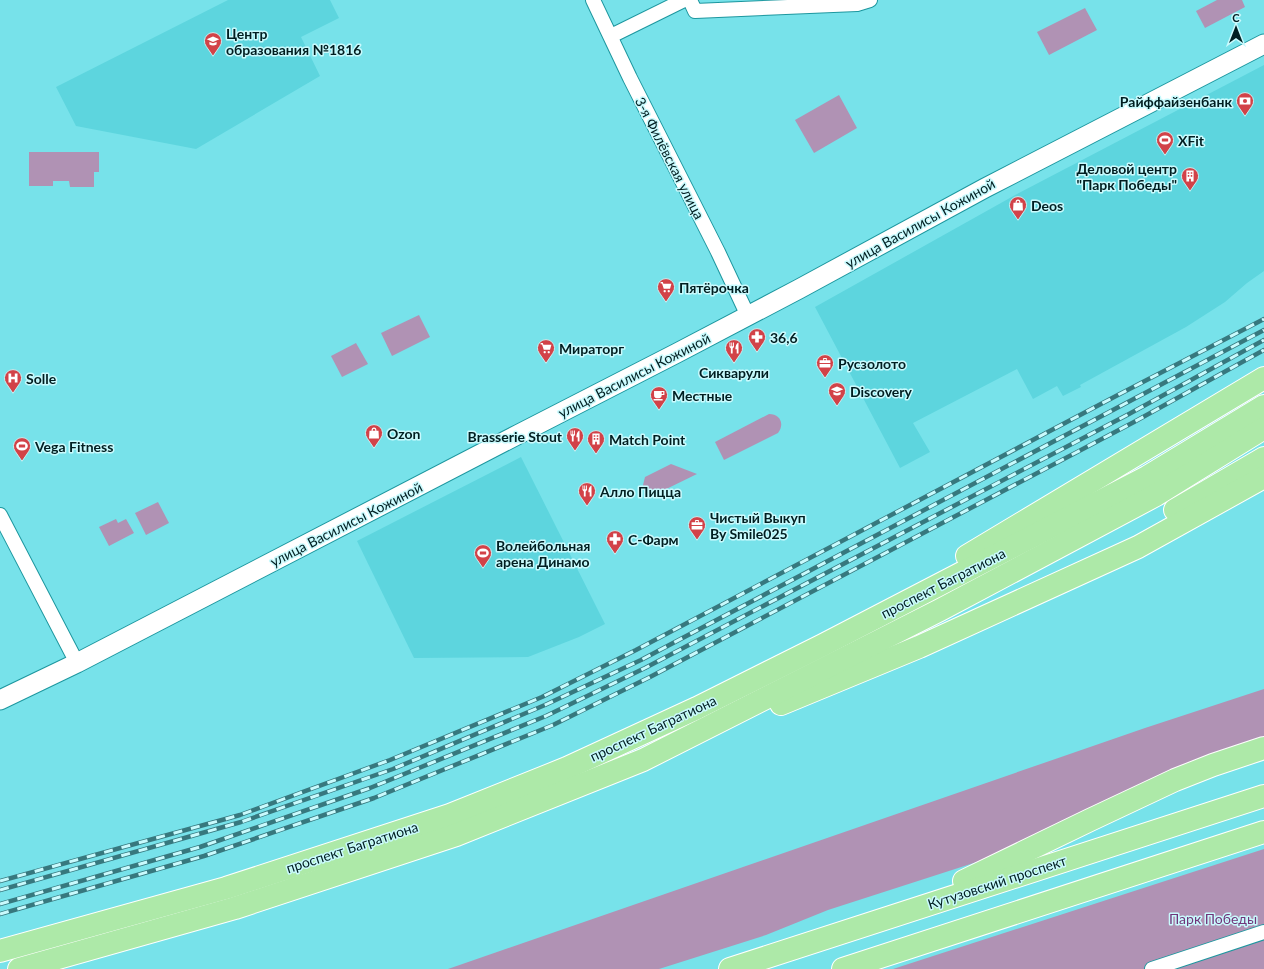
<svg xmlns="http://www.w3.org/2000/svg" width="1264" height="969" font-family="Lato,sans-serif">
<style>
.built{fill:#5dd5de}
.green{fill:#b092b4}
.lines{fill:none;stroke-linecap:round;stroke-linejoin:round}
.street-casing{stroke:#1d979f;stroke-width:16}
.secondary-casing{stroke:#1d979f;stroke-width:21}
.primary-casing{stroke:#fff;stroke-width:24}
.street{stroke:#fff;stroke-width:14}
.secondary{stroke:#fff;stroke-width:19}
.primary{stroke:#ade9a8;stroke-width:22}
.rail-casing{stroke:#37787e;stroke-width:4.5}
.rail{stroke:#c9fafd;stroke-width:3;stroke-dasharray:9;stroke-linecap:butt}
.labels{text-anchor:middle;dominant-baseline:central;stroke-width:3;stroke-linejoin:round;paint-order:stroke}
.poi-label{font-size:14px;font-weight:bold;fill:#001e21;stroke:#c9fafd;text-anchor:start}
.street-label{font-size:14px;fill:#001e21;stroke:#c9fafd}
.park-label{font-size:14px;fill:#703479;stroke:#c9fafd}
</style>
<rect width="100%" height="100%" fill="#77e2ea"/>
<!-- built -->
<g class="built">
<path d="M228 0H330L339 18 301 37 320 76 196 149 76 126 56 87Z"/>
<path d="M1264 65V271L1247 283 1225 302 1186 327 1080 385 1081 387 1063 396 1057 386 1033 399 1017 369 913 423 930 452 900 468 815 307 1017 194Z"/>
<path d="M521 457 605 624 579 637 528 657 414 658 357 541Z"/>
</g>
<!-- green -->
<g class="green">
<path d="M1217 0H1242L1245 7 1205 28 1196 11Z"/>
<path d="M1085 8 1097 30 1049 55 1037 32Z"/>
<path d="M839 95 857 128 814 153 795 120Z"/>
<path d="M29 152H99V172H94V187H70L69 181H53V186H29Z"/>
<path d="M419 315 430 337 392 356 381 333Z"/>
<path d="M356 343 368 364 342 377 331 356Z"/>
<path d="M769 414C780 414 785 424 778 433L724 460 715 442Z"/>
<path d="M671 464 697 474 654 495 646 492 643 485 645 477Z"/>
<path d="M158 502 169 523 146 535 135 513Z"/>
<path d="M116 519 118 523 126 519 134 533 109 546 99 527Z"/>
<path d="M1264 689V742L1014 850 828 910 766 935 659 969H448L1145 728Z"/>
<path d="M1264 849V969H893Z"/>
</g>
<g class="lines">
<!-- street casing -->
<g class="street-casing">
<g id="street">
<path d="M593 0 630 78 718 252 748 316"/>
<path d="M690 0 695 11 857 4 870 0"/>
<path d="M611 36 684 0"/>
<path d="M0 515 77 663"/>
<path d="M1152 969 1264 932"/>
</g>
</g>
<!-- secondary casing -->
<g class="secondary-casing">
<path id="secondary" d="M0 700 77 663 519 434 677 353 799 289 985 188 1264 44"/>
</g>
<!-- primary casing -->
<g class="primary-casing">
<g id="primary">
<path d="M1175 510 1264 458"/>
<path d="M967 556 1264 378"/>
<path d="M781 704 919 647 1138 547 1264 477"/>
<path d="M964 881 1090 820 1175 780 1213 765 1264 748"/>
<path d="M0 951 226 888 450 815 567 768 697 708 823 645 1147 477 1264 406"/>
<path d="M19 969 235 908 456 835 643 760 940 610 1156 495 1264 428"/>
<path d="M730 969 1264 796"/>
<path d="M843 969 1264 832"/>
</g>
</g>
<!-- street -->
<use href="#street" class="street"/>
<!-- secondary -->
<use href="#secondary" class="secondary"/>
<!-- primary -->
<use href="#primary" class="primary"/>
<!-- rail casing -->
<g class="rail-casing">
<g id="rail">
<path d="M0 881 240 815 390 760 542 697 636 650 1116 396 1264 319"/>
<path d="M0 890 241 822 393 769 545 705 641 660 1264 330"/>
<path d="M0 904 200 847 370 788 546 716 645 668 1129 414 1264 340"/>
<path d="M0 914 204 856 374 798 553 725 650 677 1134 422 1264 350"/>
</g>
</g>
<!-- rail -->
<use href="#rail" class="rail"/>
</g>
<!-- icons -->
<defs>
<g id="school-pin" transform="scale(0.9)"><path d="M0 17L-7.5 6A9.5 9.5 0 1 1 7.5 6Z" fill="#d24248" stroke="#c9fafd"/><path d="M0-5L7-2L0 1L-7-2ZM-4 1L0 2.5L4 1V4Q0 6-4 4Z" fill="#fff"/></g>
<g id="bank-pin" transform="scale(0.9)"><path d="M0 17L-7.5 6A9.5 9.5 0 1 1 7.5 6Z" fill="#d24248" stroke="#c9fafd"/><path d="M-6-4H6V4H-6ZM0-2.3a2.3 2.3 0 1 0 0 4.6a2.3 2.3 0 1 0 0-4.6Z" fill="#fff"/></g>
<g id="stadium-pin" transform="scale(0.9)"><path d="M0 17L-7.5 6A9.5 9.5 0 1 1 7.5 6Z" fill="#d24248" stroke="#c9fafd"/><path d="M0-5a6.5 5 0 1 0 0 10a6.5 5 0 1 0 0-10ZM-3.5-1.8h7v3.6h-7Z" fill="#fff"/></g>
<g id="building-pin" transform="scale(0.9)"><path d="M0 17L-7.5 6A9.5 9.5 0 1 1 7.5 6Z" fill="#d24248" stroke="#c9fafd"/><path d="M-4-6H4V6H1V3H-1V6H-4ZM-2.5-4.3h1.7v1.8h-1.7ZM.8-4.3h1.7v1.8H.8ZM-2.5-1h1.7V.8h-1.7ZM.8-1h1.7V.8H.8Z" fill="#fff"/></g>
<g id="shop-pin" transform="scale(0.9)"><path d="M0 17L-7.5 6A9.5 9.5 0 1 1 7.5 6Z" fill="#d24248" stroke="#c9fafd"/><path d="M-5-2.5h2.3a2.7 3.5 0 0 1 5.4 0H5L5.5 6h-11ZM-1.5-2.5h3a1.5 2.3 0 0 0-3 0Z" fill="#fff"/></g>
<g id="supermarket-pin" transform="scale(0.9)"><path d="M0 17L-7.5 6A9.5 9.5 0 1 1 7.5 6Z" fill="#d24248" stroke="#c9fafd"/><path d="M-6-5.5h2.5l.6 2H6L4.5 2H-2.5L-4.4-4H-6ZM-1.5 3.2a1.3 1.3 0 1 0 .1 0ZM3 3.2a1.3 1.3 0 1 0 .1 0Z" fill="#fff"/></g>
<g id="pharmacy-pin" transform="scale(0.9)"><path d="M0 17L-7.5 6A9.5 9.5 0 1 1 7.5 6Z" fill="#d24248" stroke="#c9fafd"/><path d="M-2-6h4v4h4v4h-4v4h-4v-4h-4v-4h4Z" fill="#fff"/></g>
<g id="restaurant-pin" transform="scale(0.9)"><path d="M0 17L-7.5 6A9.5 9.5 0 1 1 7.5 6Z" fill="#d24248" stroke="#c9fafd"/><path d="M-5-6h1v4h1v-4h1v4h1v-4h1v5L-1.5 .5V6h-2V.5L-5-1ZM5-6V6H3V1.5H1.5Q1.5-4 5-6Z" fill="#fff"/></g>
<g id="office-pin" transform="scale(0.9)"><path d="M0 17L-7.5 6A9.5 9.5 0 1 1 7.5 6Z" fill="#d24248" stroke="#c9fafd"/><path d="M-6-3h4V-5.5h4V-3h4V5H-6ZM-1-4.5V-3h2v-1.5ZM-6 0V1H6V0Z" fill="#fff"/></g>
<g id="hospital-pin" transform="scale(0.9)"><path d="M0 17L-7.5 6A9.5 9.5 0 1 1 7.5 6Z" fill="#d24248" stroke="#c9fafd"/><path d="M-5-5h3v3.5h4V-5h3V5h-3V1.5h-4V5h-3Z" fill="#fff"/></g>
<g id="cafe-pin" transform="scale(0.9)"><path d="M0 17L-7.5 6A9.5 9.5 0 1 1 7.5 6Z" fill="#d24248" stroke="#c9fafd"/><path d="M-5.5-4.5H6V0H3Q3 3.5 0 3.5H-2.5Q-5.5 3.5-5.5 0ZM3-3.2v2h1.7v-2ZM-6 4.5H4V6H-6Z" fill="#fff"/></g>
</defs>
<g fill-rule="evenodd">
<use href="#school-pin" x="213" y="41"/>
<use href="#bank-pin" x="1245" y="101"/>
<use href="#stadium-pin" x="1165" y="140"/>
<use href="#building-pin" x="1190" y="176"/>
<use href="#shop-pin" x="1018" y="205"/>
<use href="#supermarket-pin" x="666" y="287"/>
<use href="#pharmacy-pin" x="757" y="337"/>
<use href="#supermarket-pin" x="546" y="348"/>
<use href="#restaurant-pin" x="734" y="348"/>
<use href="#office-pin" x="825" y="363"/>
<use href="#hospital-pin" x="13" y="378"/>
<use href="#school-pin" x="837" y="391"/>
<use href="#cafe-pin" x="659" y="395"/>
<use href="#shop-pin" x="374" y="433"/>
<use href="#restaurant-pin" x="575" y="436"/>
<use href="#building-pin" x="596" y="439"/>
<use href="#stadium-pin" x="22" y="446"/>
<use href="#restaurant-pin" x="587" y="491"/>
<use href="#office-pin" x="697" y="525"/>
<use href="#pharmacy-pin" x="615" y="539"/>
<use href="#stadium-pin" x="483" y="553"/>
</g>
<g class="labels">
<!-- poi labels -->
<g class="poi-label">
<text x="226" y="33">Центр<tspan x="226" dy="16">образования №1816</tspan></text>
<text x="1232" y="101" text-anchor="end">Райффайзенбанк</text>
<text x="1178" y="140">XFit</text>
<text x="1177" y="168" text-anchor="end">Деловой центр<tspan x="1177" dy="16">"Парк Победы"</tspan></text>
<text x="1031" y="205">Deos</text>
<text x="679" y="287">Пятёрочка</text>
<text x="770" y="337">36,6</text>
<text x="559" y="348">Мираторг</text>
<text x="838" y="363">Русзолото</text>
<text x="734" y="372" text-anchor="middle">Сикварули</text>
<text x="26" y="378">Solle</text>
<text x="850" y="391">Discovery</text>
<text x="672" y="395">Местные</text>
<text x="387" y="433">Ozon</text>
<text x="562" y="436" text-anchor="end">Brasserie Stout</text>
<text x="609" y="439">Match Point</text>
<text x="35" y="446">Vega Fitness</text>
<text x="600" y="491">Алло Пицца</text>
<text x="710" y="517">Чистый Выкуп<tspan x="710" dy="16">By Smile025</tspan></text>
<text x="628" y="539">C-Фарм</text>
<text x="496" y="545">Волейбольная<tspan x="496" dy="16">арена Динамо</tspan></text>
</g>
<!-- street labels -->
<g class="street-label">
<text transform="translate(670 158) rotate(63)">3-я Филёвская улица</text>
<text transform="translate(920 223) rotate(-29)">улица Василисы Кожиной</text>
<text transform="translate(634 375) rotate(-27)">улица Василисы Кожиной</text>
<text transform="translate(346 524) rotate(-27)">улица Василисы Кожиной</text>
<text transform="translate(943 583) rotate(-27)">проспект Багратиона</text>
<text transform="translate(653 728) rotate(-25)">проспект Багратиона</text>
<text transform="translate(352 847) rotate(-18)">проспект Багратиона</text>
<text transform="translate(997 882) rotate(-18)">Кутузовский проспект</text>
</g>
<!-- park labels -->
<g class="park-label">
<text x="1213" y="918">Парк Победы</text>
</g>
</g>
<!-- north arrow -->
<g transform="translate(1236 28)" stroke="#c9fafd" stroke-width="3" paint-order="stroke">
<path d="M0-3L7 15L0 10L-7 15Z" fill="#001e21"/>
<text y="-6" font-size="11" font-weight="bold" text-anchor="middle" fill="#001e21">С</text>
</g>
</svg>
